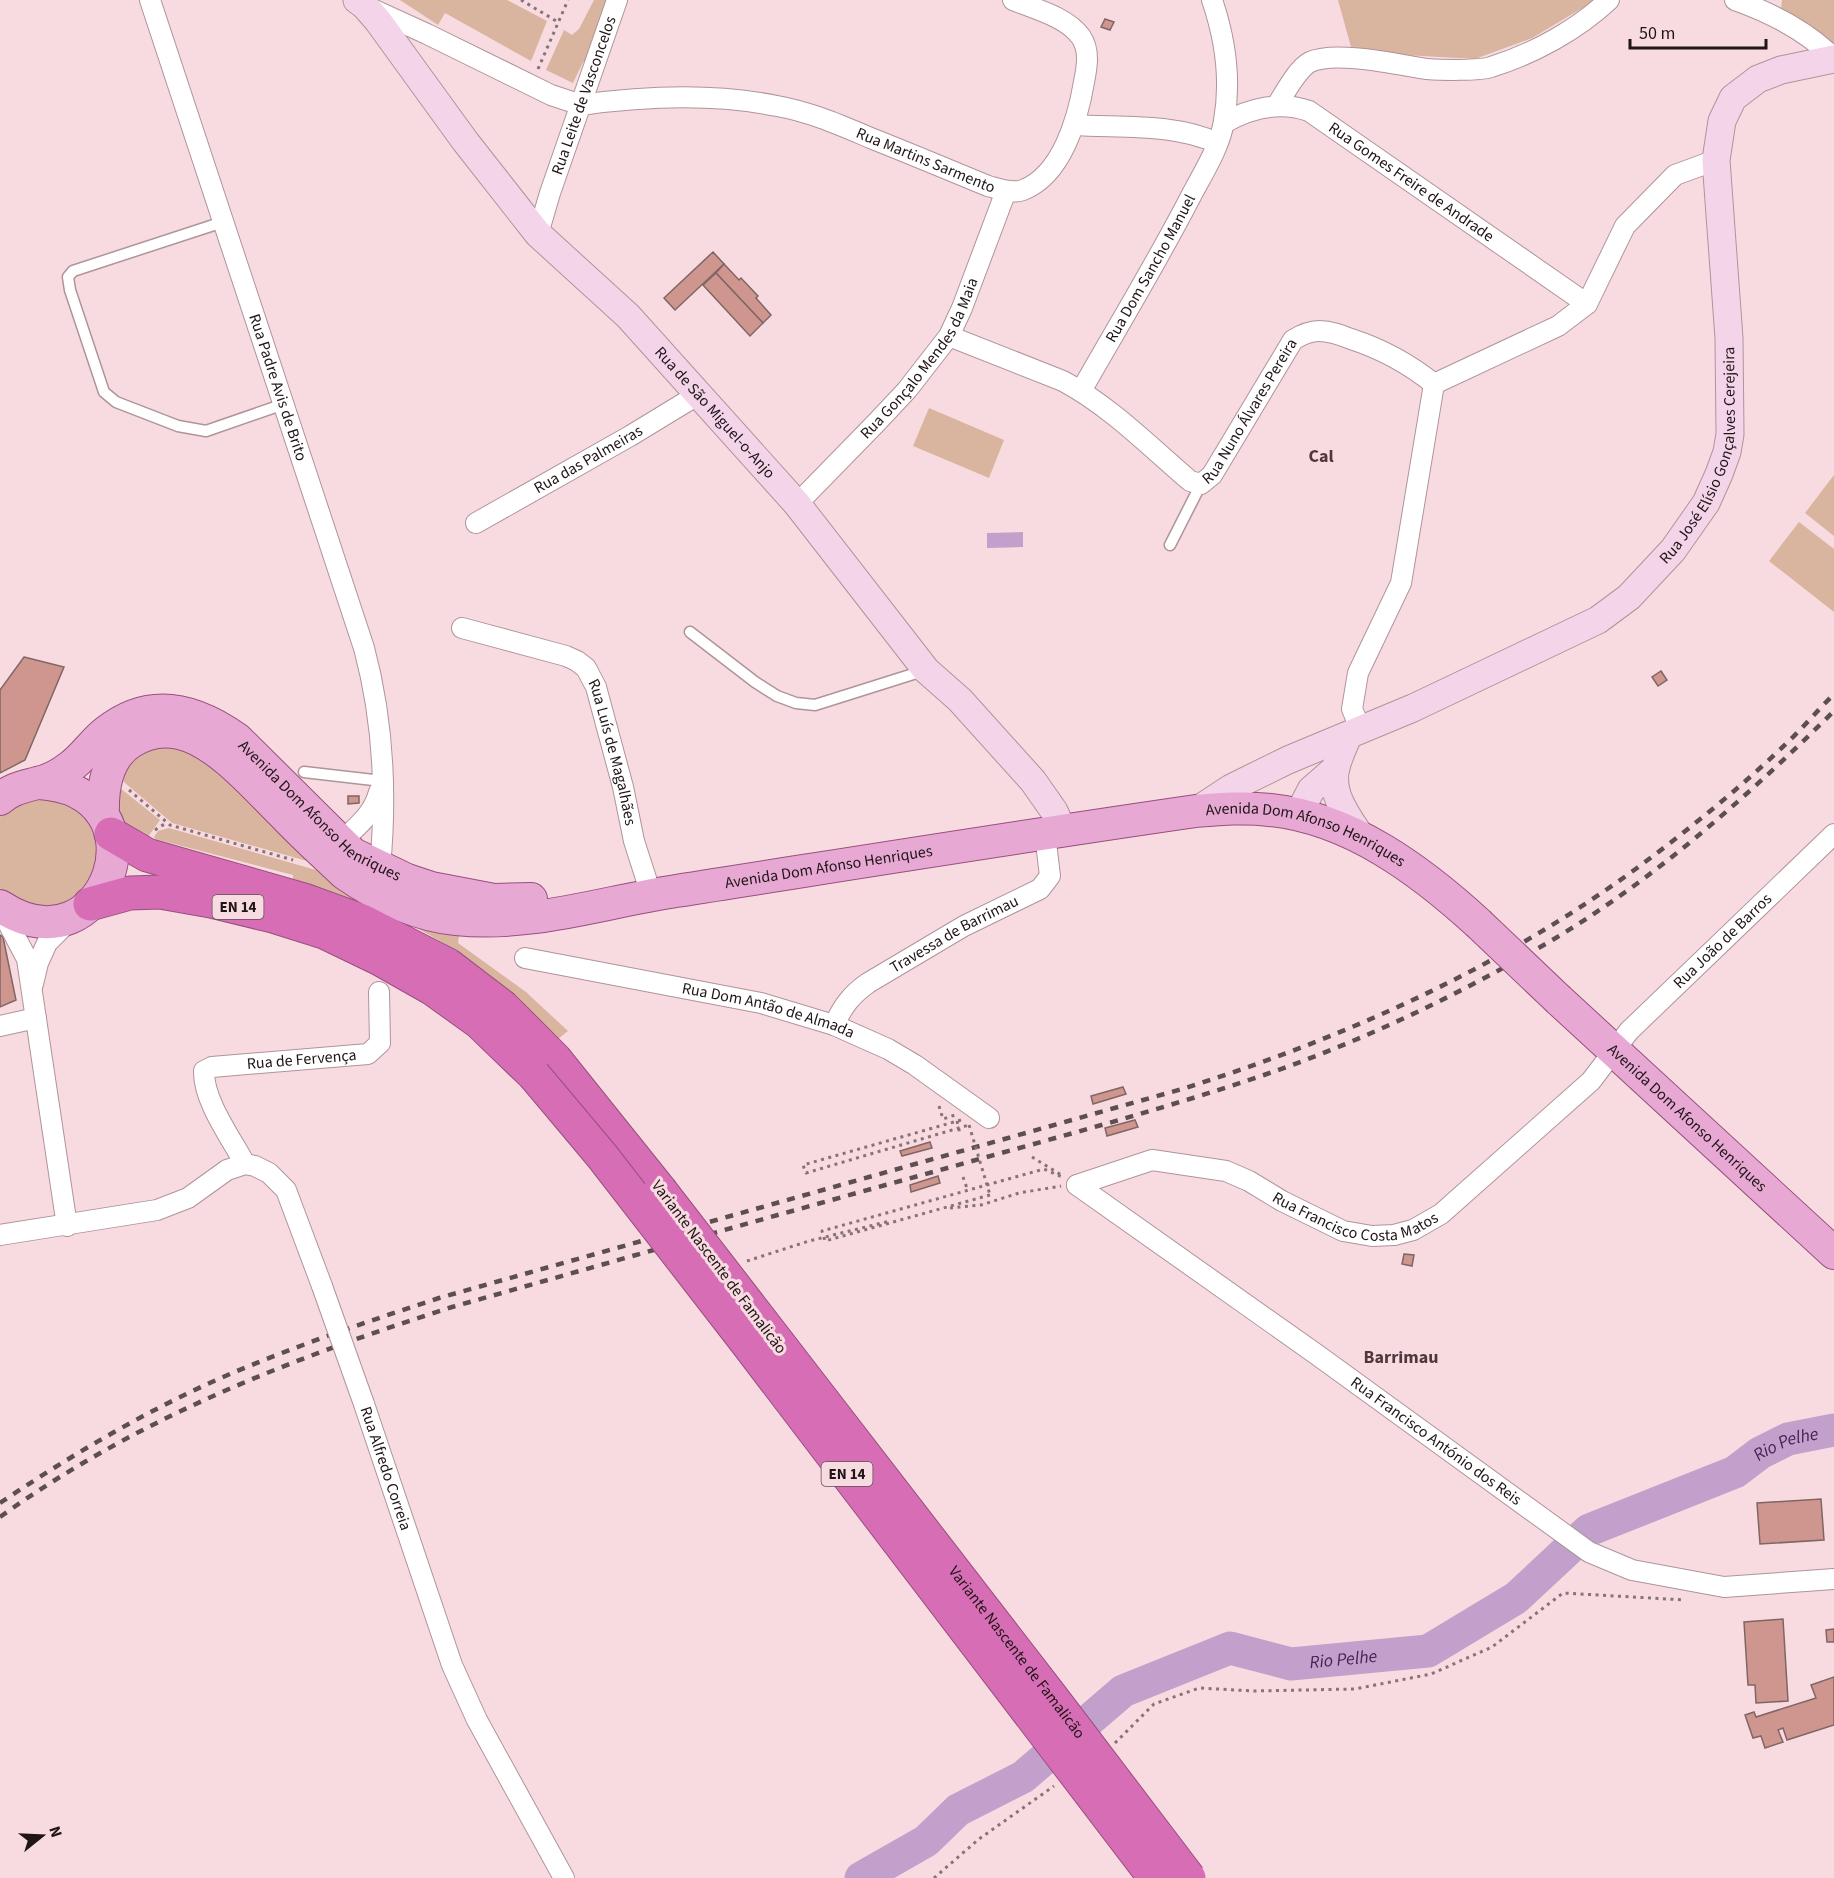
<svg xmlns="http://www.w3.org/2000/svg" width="1834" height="1878" font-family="'Source Sans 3',sans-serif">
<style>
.green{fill:#d9b49f}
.water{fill:#c1a1cb}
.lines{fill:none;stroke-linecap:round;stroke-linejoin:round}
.river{stroke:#c1a1cb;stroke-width:33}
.building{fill:#ce968e;stroke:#806663;stroke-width:1.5}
.lane-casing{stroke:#af949a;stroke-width:13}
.street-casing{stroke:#af949a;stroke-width:22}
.secondary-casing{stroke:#af949a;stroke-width:29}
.primary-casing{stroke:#974f7e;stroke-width:34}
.highway-casing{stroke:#974f7e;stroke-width:35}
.path{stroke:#867376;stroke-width:3;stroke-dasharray:3 4.5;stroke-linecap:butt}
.lane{stroke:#fff;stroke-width:10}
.street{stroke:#fff;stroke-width:20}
.secondary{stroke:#f3d4e9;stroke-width:27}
.primary{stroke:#e7a8d3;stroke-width:32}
.highway{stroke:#d76eb5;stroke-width:33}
.rail{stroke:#5d4e51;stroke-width:4.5;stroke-dasharray:8 8;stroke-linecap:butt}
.street-bridge-casing{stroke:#af949a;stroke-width:22;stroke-linecap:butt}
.primary-bridge-casing{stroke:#974f7e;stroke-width:34;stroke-linecap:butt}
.highway-bridge-casing{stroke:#974f7e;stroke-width:35;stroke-linecap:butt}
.path-bridge{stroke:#867376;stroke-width:3;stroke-dasharray:3 4.5;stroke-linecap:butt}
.street-bridge{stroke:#fff;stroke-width:20}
.primary-bridge{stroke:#e7a8d3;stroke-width:32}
.highway-bridge{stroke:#d76eb5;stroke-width:33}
.labels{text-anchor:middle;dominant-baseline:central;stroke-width:6;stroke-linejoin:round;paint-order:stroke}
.shield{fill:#f8dbe1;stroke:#605054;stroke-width:1.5}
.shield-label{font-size:15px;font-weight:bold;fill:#1f1517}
.street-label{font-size:16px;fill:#1f1517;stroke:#f8dbe1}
.neighbourhood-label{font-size:18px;font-weight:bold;fill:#4e383d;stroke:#f8dbe1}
.water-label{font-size:18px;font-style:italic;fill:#4a2156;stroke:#f8dbe1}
</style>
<rect width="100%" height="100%" fill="#f8dbe1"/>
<!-- green -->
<g class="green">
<path d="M400 0H507L547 21 531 61 445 13 438 25Z"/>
<path d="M594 0H610L586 63 583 62 573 83 546 70 564 30 572 35 579 29Z"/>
<path d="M1338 0H1596L1532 38 1475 59 1405 55 1351 47Z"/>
<path d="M1782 0H1834V43L1781 10Z"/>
<path d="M929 408 1004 440 989 478 913 446Z"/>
<path d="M1834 475V536L1805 513Z"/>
<path d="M1799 522 1834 549V612L1769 561Z"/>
<path d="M172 743 210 763 314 863 172 823 118 777 130 756Z"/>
<path d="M120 788 160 820 148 837C121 824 113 820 120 788Z"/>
<path d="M36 796 73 803 98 833V872L73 902 34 909 3 892 0 888V817L5 811Z"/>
<path d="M169 828 316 870 460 929 458 943 526 992 568 1031 558 1039C536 1018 515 995 491 976 431 929 366 900 293 879V875L155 839 154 837 158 831Z"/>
</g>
<!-- water -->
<path class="water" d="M1023 532V547L987 548V533Z"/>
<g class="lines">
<!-- river -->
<path class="river" id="s1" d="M861 1878 926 1841 958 1810 1023 1777 1123 1691 1230 1648 1291 1664 1428 1651 1516 1598 1589 1530 1735 1472 1760 1453 1788 1439 1834 1430"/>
</g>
<!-- building -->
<g class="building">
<path d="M1105 19 1114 22 1110 30 1101 27Z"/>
<path d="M713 252 724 264 675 310 664 298Z"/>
<path d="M724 264 739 280 741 278 758 296 756 298 771 315 763 323 716 273Z"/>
<path d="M716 273 763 323 750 336 703 285Z"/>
<path d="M24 657 64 667 25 760 0 773V690Z"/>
<path d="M1661 671 1667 680 1658 686 1652 677Z"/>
<path d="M348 796H359V803L348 804Z"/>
<path d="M0 935 3 937 16 1000 0 1007Z"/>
<path d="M1123 1087 1126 1094 1093 1104 1091 1096Z"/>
<path d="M1135 1120 1138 1127 1107 1136 1105 1128Z"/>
<path d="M930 1142 932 1148 902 1156 900 1151Z"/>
<path d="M938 1176 940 1183 911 1192 910 1185Z"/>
<path d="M1404 1254 1414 1255 1412 1266 1402 1264Z"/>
<path d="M1821 1499 1824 1540 1760 1544 1757 1503Z"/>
<path d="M1783 1619 1788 1701 1756 1703 1755 1685H1748L1744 1622Z"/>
<path d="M1834 1629V1642H1827L1826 1630Z"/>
<path d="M1834 1677V1725L1787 1740 1783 1728 1778 1730 1783 1742 1765 1748 1761 1736 1753 1738 1745 1715 1754 1712 1756 1717 1816 1698 1811 1685Z"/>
</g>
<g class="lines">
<!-- lane casing -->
<g class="lane-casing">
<g id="lane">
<path d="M223 222 73 271 68 277 70 290 104 392 116 402 178 426 206 431 284 404"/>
<path d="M1170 545 1201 484"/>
<path d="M690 632 755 682 777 696 796 703 815 705 926 670"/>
<path d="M304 772 382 781"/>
</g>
</g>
<!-- street casing -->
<g class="street-casing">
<g id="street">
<path id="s2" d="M150 0 364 648C383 719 387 793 380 867"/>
<path d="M1735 0C1772 13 1806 31 1834 58"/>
<path id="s3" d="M370 8 427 34 551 95 581 105C645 96 713 93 777 106 811 112 842 126 873 139 911 154 949 170 988 186 999 189 1012 194 1023 190 1062 175 1078 118 1084 82 1087 67 1090 50 1081 37 1067 17 1035 9 1013 0"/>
<path d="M1277 105C1285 93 1297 69 1310 62 1335 50 1400 65 1427 69 1440 70 1480 71 1491 67 1533 54 1577 30 1609 0"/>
<path id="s4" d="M1224 123C1250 108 1280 101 1309 111L1587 304"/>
<path d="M1074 125C1121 128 1174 123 1217 143"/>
<path id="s5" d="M538 234 550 193 617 0"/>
<path id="s6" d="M949 336 1063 381C1110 406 1149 446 1190 481L1201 484 1212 475 1293 340C1301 335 1309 331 1319 331 1331 331 1341 335 1351 339 1382 349 1408 363 1434 384"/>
<path id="s7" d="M1081 391C1118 326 1157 262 1191 196 1203 173 1220 147 1224 121 1231 81 1225 38 1212 0"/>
<path id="s8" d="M797 504 877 422 907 390 949 336 962 308 1006 191"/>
<path id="s9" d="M476 523 630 436 699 394"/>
<path id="s10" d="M462 628 566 656 577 661 586 668 596 687 623 787 634 841 651 894"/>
<path d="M1361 730 1352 709 1358 673 1401 583 1434 384 1558 326 1587 304 1625 226 1675 175 1716 160"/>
<path d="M341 842C357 826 373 815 379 792"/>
<path d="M0 908 27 959 67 1226"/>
<path id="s11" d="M525 958 761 1003 834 1025 888 1049 915 1065 989 1118"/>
<path d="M33 984 38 963 47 943 72 918"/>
<path id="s12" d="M834 1025C843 1006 851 995 868 983L964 926 1040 889 1050 876 1045 834"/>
<path d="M0 1026 36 1018"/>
<path id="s13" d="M1077 1185 1152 1160 1226 1171 1249 1181 1282 1201 1343 1231 1372 1236 1394 1235 1413 1230 1441 1214 1591 1081 1629 1031 1834 834"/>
<path id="s14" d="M1077 1185 1316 1354 1589 1552 1632 1570 1724 1587 1834 1579"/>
<path d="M0 1235 157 1210 188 1198 227 1170 245 1164"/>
<path id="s15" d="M322 1286 286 1190 269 1173 255 1166 245 1164C231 1138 203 1100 204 1071L212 1067 368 1054 380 1043 379 992"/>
<path id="s16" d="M364 1404 452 1665 477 1720 564 1878"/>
</g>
</g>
<!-- secondary casing -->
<g class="secondary-casing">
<g id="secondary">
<path id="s17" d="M357 0 365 6 378 21 465 141 538 234 628 316 797 504 926 670 960 700 1033 781 1054 811 1063 831"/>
<path d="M1348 736C1344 746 1339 756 1336 767 1329 795 1349 818 1363 840"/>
<path id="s18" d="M1196 811 1231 788 1288 760 1413 708 1598 620 1629 597 1673 550 1706 503 1719 474 1727 452 1730 434 1729 338 1716 160 1722 121 1733 98 1758 79 1781 70 1834 59"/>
<path d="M1298 815 1311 790 1336 768"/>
</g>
</g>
<!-- primary casing -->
<g class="primary-casing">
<g id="primary">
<path id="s19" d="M0 799C11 789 23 787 37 783 48 781 61 774 70 767 84 757 93 742 106 732 150 697 195 709 237 739L353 854 407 880 431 888 494 900 531 899"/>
<path id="s20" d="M103 815C102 788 106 758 131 742 145 733 162 729 179 733 219 742 256 788 285 816 304 836 324 854 344 873 377 896 415 915 456 919 531 927 603 902 676 891 849 864 1022 836 1196 811 1221 809 1245 807 1270 810 1350 818 1420 870 1478 923"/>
<path d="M0 906C107 977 170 791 39 783"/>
<path id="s21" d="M1559 1000 1834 1253"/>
</g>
</g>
<!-- highway casing -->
<g class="highway-casing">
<g id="highway">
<path d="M111 834 147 855 304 900 362 921 448 965 503 1007 555 1059 660 1190"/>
<path d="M90 904 130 893 160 892 211 901 273 916 324 932 380 959 433 989 479 1022 534 1075"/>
</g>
</g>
<!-- path -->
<g class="path">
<path d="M521 0 558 22"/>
<path d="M538 69 568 0"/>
<path d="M129 790 170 825 293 860"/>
<path d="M155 830 166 823"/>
<path d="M939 1106 943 1119 955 1115"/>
<path d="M961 1120 803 1165 806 1173 969 1125"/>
<path d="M957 1121 960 1134"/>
<path d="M1032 1157 1063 1176"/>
<path d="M963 1177 968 1191"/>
<path d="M990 1195 825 1241 822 1231 1044 1169 1062 1177"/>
<path d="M950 1208 981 1205 1019 1193 1061 1186"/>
<path d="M747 1261 809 1241 890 1221"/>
<path d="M1115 1743 1154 1704 1199 1688 1253 1691 1355 1689 1431 1674 1492 1647 1563 1593 1685 1600"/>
<path d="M934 1878 979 1839 1054 1786"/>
</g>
<!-- lane -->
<use href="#lane" class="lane"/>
<!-- street -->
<use href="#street" class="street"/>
<!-- secondary -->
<use href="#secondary" class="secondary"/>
<!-- primary -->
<use href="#primary" class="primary"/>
<!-- highway -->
<use href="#highway" class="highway"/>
<!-- rail -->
<g class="rail">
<path d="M0 1503C73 1454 149 1409 230 1374 298 1345 369 1321 439 1298L1182 1089C1344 1038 1499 969 1637 868 1691 828 1745 784 1793 737 1807 723 1820 708 1834 694"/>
<path d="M0 1517C138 1418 292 1358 452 1307 612 1262 772 1216 933 1172 1043 1141 1155 1112 1264 1075 1363 1041 1458 995 1549 942 1654 880 1747 797 1834 711"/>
</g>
<!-- street-bridge casing -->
<g class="street-bridge-casing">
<path id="street-bridge" d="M322 1286 364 1404"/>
</g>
<!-- primary-bridge casing -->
<g class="primary-bridge-casing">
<path id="primary-bridge" d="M1478 923 1559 1000"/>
</g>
<!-- highway-bridge casing -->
<g class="highway-bridge-casing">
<g id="highway-bridge">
<path d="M534 1075 602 1156 747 1343 1155 1878"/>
<path id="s22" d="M660 1190 1053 1699 1189 1878"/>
</g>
</g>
<!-- path-bridge -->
<path class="path-bridge" d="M969 1125 990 1195"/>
<!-- street-bridge -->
<use href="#street-bridge" class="street-bridge"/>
<!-- primary-bridge -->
<use href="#primary-bridge" class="primary-bridge"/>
<!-- highway-bridge -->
<use href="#highway-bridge" class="highway-bridge"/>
</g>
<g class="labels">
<!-- shield labels -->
<g class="shield">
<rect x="212.5" y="895" width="51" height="24" rx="4.5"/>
<rect x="821.5" y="1462" width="51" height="24" rx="4.5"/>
</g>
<g class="shield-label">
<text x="238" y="907">EN 14</text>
<text x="847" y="1474">EN 14</text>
</g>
<!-- street labels -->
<g class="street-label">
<text stroke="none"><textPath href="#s5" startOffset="146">Rua Leite de Vasconcelos</textPath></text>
<text stroke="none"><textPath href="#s3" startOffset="588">Rua Martins Sarmento</textPath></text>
<text stroke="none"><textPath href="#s4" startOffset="213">Rua Gomes Freire de Andrade</textPath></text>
<text stroke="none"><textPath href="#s7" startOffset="141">Rua Dom Sancho Manuel</textPath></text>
<text stroke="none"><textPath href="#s8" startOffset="192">Rua Gonçalo Mendes da Maia</textPath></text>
<text stroke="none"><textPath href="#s2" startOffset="408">Rua Padre Avis de Brito</textPath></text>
<text stroke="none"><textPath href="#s6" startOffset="384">Rua Nuno Álvares Pereira</textPath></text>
<text stroke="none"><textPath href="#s17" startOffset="548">Rua de São Miguel-o-Anjo</textPath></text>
<text stroke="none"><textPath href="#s18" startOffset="650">Rua José Elísio Gonçalves Cerejeira</textPath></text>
<text stroke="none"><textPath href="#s9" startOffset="129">Rua das Palmeiras</textPath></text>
<text stroke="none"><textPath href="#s10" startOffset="220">Rua Luís de Magalhães</textPath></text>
<text stroke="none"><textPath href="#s19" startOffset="381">Avenida Dom Afonso Henriques</textPath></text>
<text stroke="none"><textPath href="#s20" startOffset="1336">Avenida Dom Afonso Henriques</textPath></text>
<text stroke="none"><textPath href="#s20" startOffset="850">Avenida Dom Afonso Henriques</textPath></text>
<text stroke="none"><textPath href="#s12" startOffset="154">Travessa de Barrimau</textPath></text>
<text stroke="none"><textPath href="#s13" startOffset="782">Rua João de Barros</textPath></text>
<text stroke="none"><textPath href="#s11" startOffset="249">Rua Dom Antão de Almada</textPath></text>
<text stroke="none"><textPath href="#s15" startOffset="354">Rua de Fervença</textPath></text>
<text stroke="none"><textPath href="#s21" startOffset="174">Avenida Dom Afonso Henriques</textPath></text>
<text stroke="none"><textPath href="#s13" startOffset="296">Rua Francisco Costa Matos</textPath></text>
<text transform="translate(719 1267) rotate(53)">Variante Nascente de Famalicão</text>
<text stroke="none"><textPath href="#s14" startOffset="441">Rua Francisco António dos Reis</textPath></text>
<text stroke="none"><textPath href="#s16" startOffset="68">Rua Alfredo Correia</textPath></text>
<text stroke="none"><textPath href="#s22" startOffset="584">Variante Nascente de Famalicão</textPath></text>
</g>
<!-- neighbourhood labels -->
<g class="neighbourhood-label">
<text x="1321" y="456">Cal</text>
<text x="1401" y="1357">Barrimau</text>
</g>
<!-- water labels -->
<g class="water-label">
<text stroke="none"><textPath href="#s1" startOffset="1059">Rio Pelhe</textPath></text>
<text stroke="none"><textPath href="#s1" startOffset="555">Rio Pelhe</textPath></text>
</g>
</g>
<!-- north arrow -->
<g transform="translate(42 1836) rotate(72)" stroke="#f8dbe1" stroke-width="4.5" paint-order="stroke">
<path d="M0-4.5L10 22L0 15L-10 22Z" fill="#1f1517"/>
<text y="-9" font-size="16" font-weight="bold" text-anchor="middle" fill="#1f1517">N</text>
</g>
<!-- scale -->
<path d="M1630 39v9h136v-9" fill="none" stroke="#1f1517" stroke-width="3"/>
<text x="1639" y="39" font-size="18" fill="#1f1517" stroke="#f8dbe1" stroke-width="4.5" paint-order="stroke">50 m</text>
</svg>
